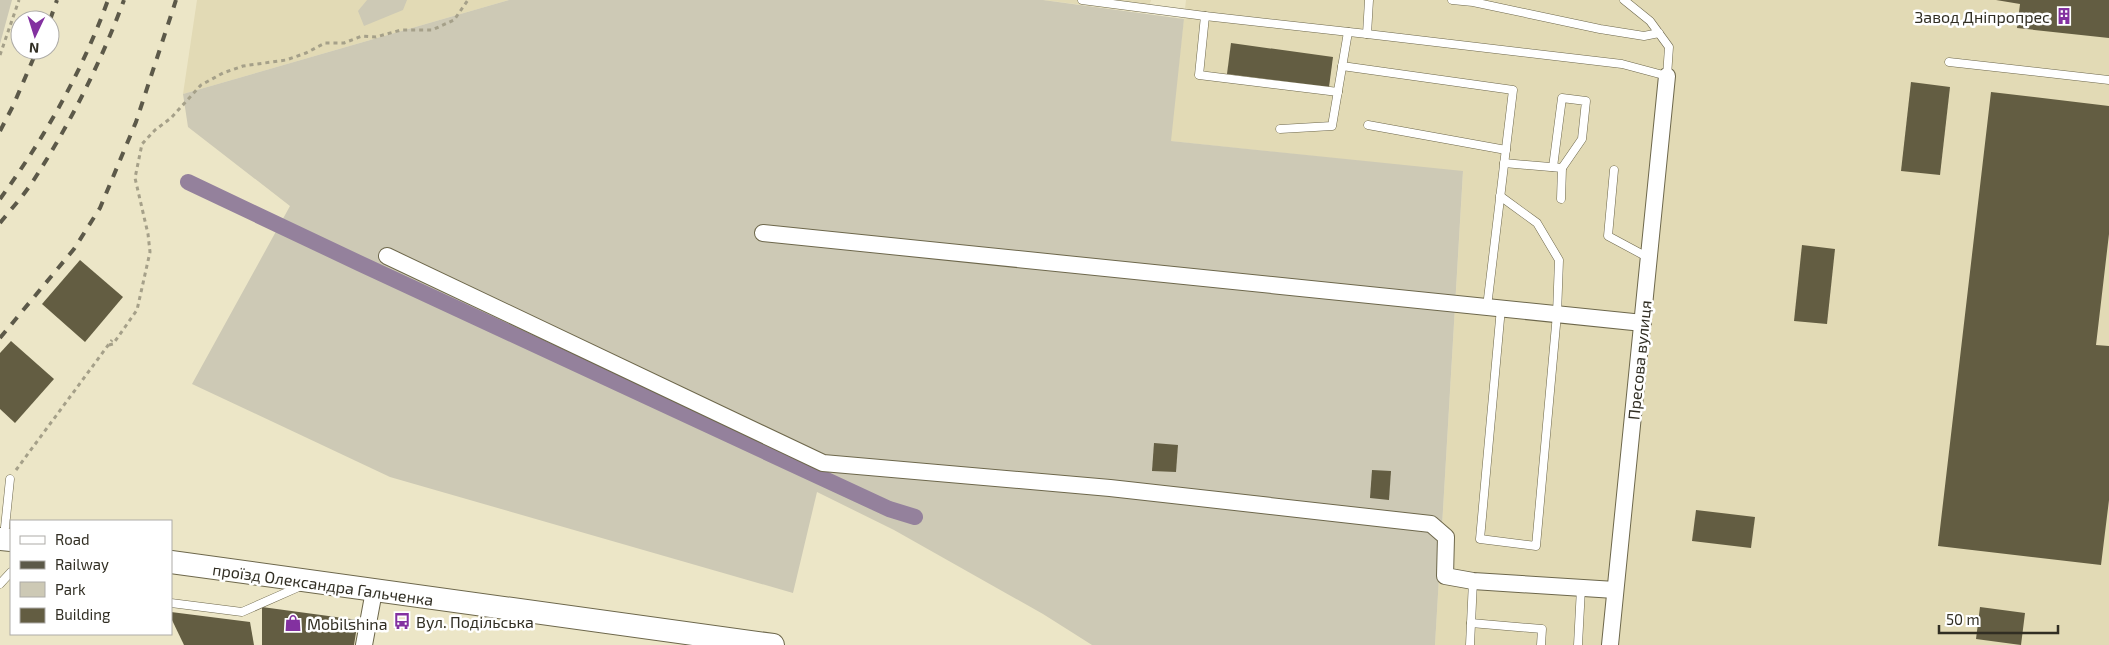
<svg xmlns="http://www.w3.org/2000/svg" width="2109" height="645" font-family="'Exo 2',sans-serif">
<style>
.built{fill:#e2dab5}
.green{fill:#cdc9b5}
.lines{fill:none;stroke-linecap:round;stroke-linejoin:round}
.canal{stroke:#94819c;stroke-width:16}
.building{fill:#635d42}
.lane-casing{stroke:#6d674b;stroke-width:9}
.street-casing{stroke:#6d674b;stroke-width:18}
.secondary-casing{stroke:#6d674b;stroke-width:24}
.path{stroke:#a5a089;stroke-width:3;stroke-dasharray:4 4;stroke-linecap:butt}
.lane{stroke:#fff;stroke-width:8}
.street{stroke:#fff;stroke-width:16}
.secondary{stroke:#fff;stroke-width:22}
.rail{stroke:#5c5949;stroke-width:4;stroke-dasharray:9 9;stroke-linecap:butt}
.labels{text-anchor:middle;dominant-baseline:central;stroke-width:5;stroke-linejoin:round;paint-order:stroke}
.poi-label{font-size:16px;fill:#312e23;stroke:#fff;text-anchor:start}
.street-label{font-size:16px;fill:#312e23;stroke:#fff}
</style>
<rect width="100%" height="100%" fill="#ece6c7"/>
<!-- built -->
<g class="built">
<path d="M197 0H509L183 94Z"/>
<path d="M1043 0H1151L1147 13Z"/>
<path d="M1186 0H2109V645H1435L1463 172 1170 141Z"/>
</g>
<!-- green -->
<g class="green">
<path d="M0 0H12L0 44Z"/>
<path d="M367 0H407L403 10 364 26 358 11Z"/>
<path d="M509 0H1043L1184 19 1171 141 1463 171 1435 645H1092L1043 614 894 530 817 492 793 593 390 477 192 384 290 206 188 127 183 94Z"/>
</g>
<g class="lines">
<!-- canal -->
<path class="canal" d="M188 182 361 264 889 509 915 517"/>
</g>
<!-- building -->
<g class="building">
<path d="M1996 0H2109V38L2017 28 2020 4Z"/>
<path d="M1231 43 1333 57 1329 87 1227 74Z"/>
<path d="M1911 82 1950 87 1940 175 1901 171Z"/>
<path d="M1991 92 2109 106V234L2096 345 2109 346V500L2101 565 1938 546Z"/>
<path d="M1802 245 1835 249 1827 324 1794 321Z"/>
<path d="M80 260 123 297 85 342 42 304Z"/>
<path d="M11 341 54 379 15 423 0 409V353Z"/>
<path d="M1154 443 1178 445 1176 472 1152 471Z"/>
<path d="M1372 470 1391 471 1389 500 1370 498Z"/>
<path d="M1696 510 1755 517 1751 548 1692 541Z"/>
<path d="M262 607 358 620 354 645H262Z"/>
<path d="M1980 607 2025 613 2021 645 1976 639Z"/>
<path d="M171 612 250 622 254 645H184L171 618Z"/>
</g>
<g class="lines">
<!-- lane casing -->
<g class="lane-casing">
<g id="lane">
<path d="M1082 0 1205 16 1367 34"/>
<path d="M1369 0 1367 34 1622 64 1667 76 1669 47 1650 21 1624 0"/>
<path d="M1452 0 1473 2 1600 29 1644 36 1659 33"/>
<path d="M1205 16 1199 75 1338 92"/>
<path d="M1949 62 2109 80"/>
<path d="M1342 66 1513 90 1487 307"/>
<path d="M1368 125 1506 150"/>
<path d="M1280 129 1332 126 1348 32"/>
<path d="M1504 163 1562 168 1561 199"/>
<path d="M1553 167 1562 98 1586 101 1582 139 1562 168"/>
<path d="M1614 170 1608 236 1649 258"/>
<path d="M1500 196 1537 223 1559 260 1557 314 1536 546 1480 539 1501 308"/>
<path d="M4 537 10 479"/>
<path d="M0 584 11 572"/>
<path d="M171 603 242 612 301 586"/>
<path d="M1471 623 1542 629 1541 645"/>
<path d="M1470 645 1473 581"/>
<path d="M1578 645 1581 588"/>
</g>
</g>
<!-- street casing -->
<g class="street-casing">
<g id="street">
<path d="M763 233 1643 323"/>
<path d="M387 256 823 463 1110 488 1431 524 1446 537 1445 576 1473 581 1615 590"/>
<path d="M364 645 374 591"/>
<path d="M1610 645 1667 76"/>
</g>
</g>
<!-- secondary casing -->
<g class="secondary-casing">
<g id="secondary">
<path d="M0 539 11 540"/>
<path d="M171 562 773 645"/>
</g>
</g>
<!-- path -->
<g class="path">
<path d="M0 55 19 0"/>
<path d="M109 345 113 344 137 310 150 252 148 234 135 178 142 144 155 130 171 118 201 85 223 73 243 66 286 60 306 53 325 43H344L362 36 376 37 401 30H432L454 20 468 0"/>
<path d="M16 470 112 340"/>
</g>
<!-- lane -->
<use href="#lane" class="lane"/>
<!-- street -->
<use href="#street" class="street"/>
<!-- secondary -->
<use href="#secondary" class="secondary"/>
<!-- rail -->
<g class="rail">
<path d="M50 20 57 0"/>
<path d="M0 131 13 106 37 50"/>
<path d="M0 199C45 137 82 72 108 0"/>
<path d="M0 223C12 208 25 194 35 178 71 122 101 62 124 0"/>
<path d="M0 338 74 249 100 208 136 122 176 0"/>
</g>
</g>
<!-- icons -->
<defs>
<g id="building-bare" transform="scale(1.35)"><path d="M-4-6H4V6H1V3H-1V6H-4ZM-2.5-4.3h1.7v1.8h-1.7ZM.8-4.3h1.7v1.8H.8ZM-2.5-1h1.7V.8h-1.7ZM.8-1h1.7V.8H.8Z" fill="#8331a0" stroke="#fff" stroke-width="2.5" paint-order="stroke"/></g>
<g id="bus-bare" transform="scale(1.35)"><path d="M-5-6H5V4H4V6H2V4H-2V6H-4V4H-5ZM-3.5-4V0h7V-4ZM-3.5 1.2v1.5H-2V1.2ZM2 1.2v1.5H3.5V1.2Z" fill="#8331a0" stroke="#fff" stroke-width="2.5" paint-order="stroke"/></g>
<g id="shop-bare" transform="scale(1.35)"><path d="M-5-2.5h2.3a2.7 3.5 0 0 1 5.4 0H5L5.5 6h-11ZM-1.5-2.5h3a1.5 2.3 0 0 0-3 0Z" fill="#8331a0" stroke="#fff" stroke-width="2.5" paint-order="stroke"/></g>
</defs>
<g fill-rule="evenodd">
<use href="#building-bare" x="2064" y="16"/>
<use href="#bus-bare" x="402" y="621"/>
<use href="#shop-bare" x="293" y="623"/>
</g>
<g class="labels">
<!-- poi labels -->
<g class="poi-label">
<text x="2050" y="16" text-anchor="end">Завод Дніпропрес</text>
<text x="416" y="621">Вул. Подільська</text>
<text x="307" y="623">Mobilshina</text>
</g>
<!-- street labels -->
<g class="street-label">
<text transform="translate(1639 360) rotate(-84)">Пресова вулиця</text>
<text transform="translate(323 584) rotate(8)">проїзд Олександра Гальченка</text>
</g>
</g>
<!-- legend -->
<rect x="10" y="520" width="162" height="115" fill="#ffffff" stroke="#adaba7"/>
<rect x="20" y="536" width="25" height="8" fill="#ffffff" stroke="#adaba7"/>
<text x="55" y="545" font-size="15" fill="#312e23">Road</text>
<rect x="20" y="561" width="25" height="8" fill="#5c5949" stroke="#adaba7"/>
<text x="55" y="570" font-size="15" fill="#312e23">Railway</text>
<rect x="20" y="582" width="25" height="15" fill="#cdc9b5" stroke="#adaba7"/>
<text x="55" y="595" font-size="15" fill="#312e23">Park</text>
<rect x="20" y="608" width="25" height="15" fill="#635d42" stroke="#adaba7"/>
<text x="55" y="620" font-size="15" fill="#312e23">Building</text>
<!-- north arrow -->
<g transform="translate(35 35) rotate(184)"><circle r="24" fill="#ffffff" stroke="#adaba7"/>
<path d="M0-4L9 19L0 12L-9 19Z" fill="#8331a0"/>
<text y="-8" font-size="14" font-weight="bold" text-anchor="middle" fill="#312e23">N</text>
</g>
<!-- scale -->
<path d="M1939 625v8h119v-8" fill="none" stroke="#312e23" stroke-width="2.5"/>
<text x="1946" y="625" font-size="15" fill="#312e23" stroke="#ffffff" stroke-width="4" paint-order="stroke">50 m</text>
</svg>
